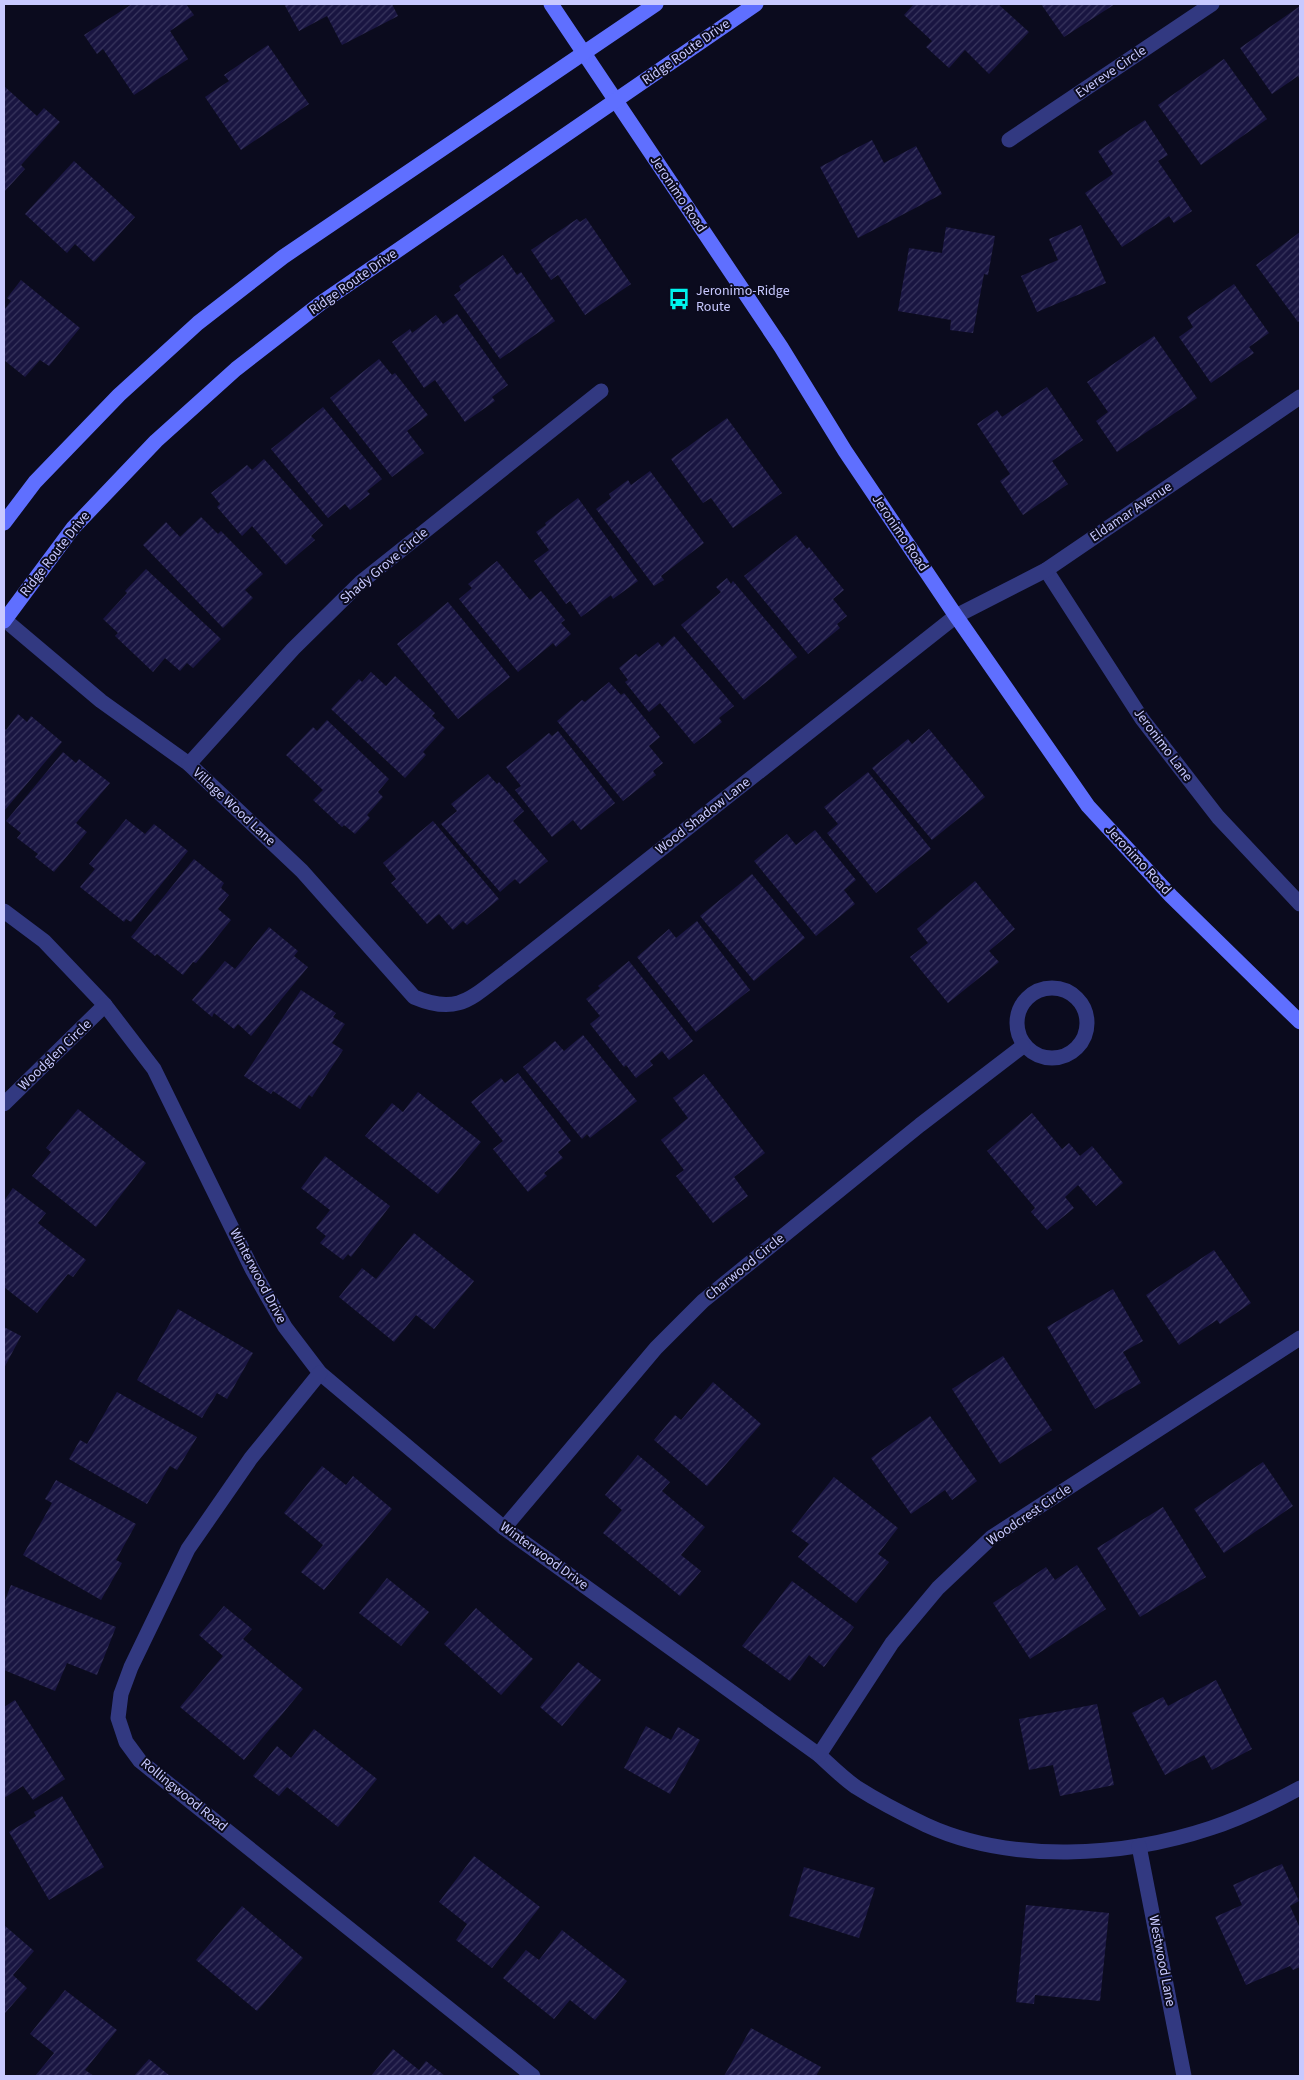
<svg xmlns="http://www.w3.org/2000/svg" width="1304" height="2080" font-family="'Source Sans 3',sans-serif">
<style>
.building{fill:url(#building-hatch)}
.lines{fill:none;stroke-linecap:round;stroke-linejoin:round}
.street{stroke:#323981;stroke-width:15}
.secondary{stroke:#5f6fff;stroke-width:15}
.labels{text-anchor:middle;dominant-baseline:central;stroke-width:4;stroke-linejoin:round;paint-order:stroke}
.street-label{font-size:14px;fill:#c8c9ff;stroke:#0b0b1e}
.poi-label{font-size:14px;fill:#c8c9ff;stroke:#0b0b1e;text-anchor:start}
</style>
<defs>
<pattern id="building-hatch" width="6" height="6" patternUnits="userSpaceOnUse" patternTransform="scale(1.25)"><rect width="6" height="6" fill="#191541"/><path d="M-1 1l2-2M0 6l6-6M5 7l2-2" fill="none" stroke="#39365e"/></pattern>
</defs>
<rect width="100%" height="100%" fill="#0b0b1e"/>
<!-- building -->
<g class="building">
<path d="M132 4H186L194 15 170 31 188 59 134 95 103 49 97 54 84 35Z"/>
<path d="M284 4H392L398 16 342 45 327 16 299 31Z"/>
<path d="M914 4H998L1029 32 989 74 965 50 949 68 926 47 932 41 904 15Z"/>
<path d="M1041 4H1115L1064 37Z"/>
<path d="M1300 6V80L1298 76 1272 94 1240 48Z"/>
<path d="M268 45 309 104 241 150 205 97 229 81 224 75Z"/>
<path d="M1224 59 1267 119 1201 165 1158 105Z"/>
<path d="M4 86 37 116 44 108 60 122 21 165 25 169 4 192Z"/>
<path d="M1145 120 1168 155 1158 161 1192 211 1174 223 1169 216 1122 247 1085 193 1113 174 1098 151Z"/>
<path d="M872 140 884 163 916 146 942 194 858 238 820 167Z"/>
<path d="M74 161 135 217 94 262 75 244 67 253 25 214Z"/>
<path d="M586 218 631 284 585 315 558 275 551 280 531 250 577 219 580 222Z"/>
<path d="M1081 225 1106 283 1037 312 1021 276 1058 260 1049 239Z"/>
<path d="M946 227 995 236 988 275 984 274 973 333 950 330 951 320 898 311 909 248 942 253Z"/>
<path d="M1300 232V320L1298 322 1256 265Z"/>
<path d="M503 255 517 275 521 272 555 321 500 359 454 295 461 290 459 286Z"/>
<path d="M21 280 80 328 49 366 40 360 25 377 4 360V310L11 301 7 298Z"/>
<path d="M1234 284 1269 333 1249 347 1254 353 1211 383 1179 337 1193 327 1187 317Z"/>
<path d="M457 314 508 385 492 397 495 401 465 422 435 380 424 388 392 342 410 329 412 333 436 315 443 324Z"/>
<path d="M1154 336 1197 398 1117 452 1096 421 1108 412 1087 382Z"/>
<path d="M379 359 392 375 395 373 428 415 407 431 424 453 392 477 330 398Z"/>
<path d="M1047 387 1083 440 1052 461 1068 484 1023 515 1000 481 1010 474 977 424 997 410 1002 417Z"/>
<path d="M323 407 382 479 367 491 370 494 350 510 345 504 328 518 271 449Z"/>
<path d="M727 418 782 493 733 528 711 498 703 503 671 459Z"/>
<path d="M264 459 323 525 311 536 315 540 286 565 252 526 242 536 217 507 220 504 211 493 247 465 252 470Z"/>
<path d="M650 471 704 543 661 576 664 580 654 586 596 509 611 498 609 494 628 480 631 485Z"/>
<path d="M578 498 638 581 613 599 611 595 581 617 570 601 566 604 534 561 549 550 536 532 546 525 545 523Z"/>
<path d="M201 517 218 534 221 531 263 574 245 590 253 598 223 628 143 545 166 522 180 537Z"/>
<path d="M796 535 807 549 809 547 844 590 833 599 847 616 837 624 840 628 808 654 744 576Z"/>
<path d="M497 561 530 600 541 591 565 620 561 623 571 634 556 647 553 643 518 672 459 599 472 588 468 584Z"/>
<path d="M146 569 221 639 193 668 187 663 180 671 165 658 153 672 115 636 118 633 103 619 127 593 125 591Z"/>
<path d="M727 578 731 584 733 581 797 657 744 700 681 625 721 592 716 587Z"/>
<path d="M448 602 510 677 458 719 397 644Z"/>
<path d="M674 636 734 706 719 718 722 722 694 744 660 703 649 712 625 682 628 680 619 668 636 654 639 657 658 642 662 647Z"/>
<path d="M371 672 386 686 395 676 435 713 432 716 445 728 423 752 426 755 405 778 331 709 359 679 362 682Z"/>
<path d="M609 682 621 695 624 693 660 737 649 746 663 763 653 771 656 775 623 801 557 721 582 700 585 702Z"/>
<path d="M18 714 27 722 31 716 62 742 4 811V728L6 730Z"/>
<path d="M327 720 389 779 378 792 383 797 367 815 370 818 355 834 344 825 342 827 313 800 323 790 286 755 313 727 317 731Z"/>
<path d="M929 729 985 797 932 840 872 768 908 739 912 744Z"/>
<path d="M558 731 615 803 581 830 573 820 552 837 515 790 521 786 506 767 549 733 552 736Z"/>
<path d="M63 752 76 763 79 759 110 783 76 823 87 832 54 872 35 857 38 854 17 838 21 833 6 821Z"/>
<path d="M868 772 931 849 876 893 827 833 838 824 824 807Z"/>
<path d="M488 774 497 784 499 782 524 811 513 821 548 861 520 884 515 879 500 892 441 824 457 811 451 804Z"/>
<path d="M126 819 145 834 154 824 188 851 131 922 126 919 124 922 80 887 95 869 89 864Z"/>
<path d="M433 821 499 899 467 925 463 921 453 930 439 914 427 924 391 883 396 879 383 863Z"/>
<path d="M815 830 856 880 844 890 855 904 816 936 754 861 787 834 796 845Z"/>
<path d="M194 859 224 883 221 888 229 895 218 909 231 920 196 963 193 962 183 975 157 954 155 956 131 937Z"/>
<path d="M752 874 805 938 754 981 700 916Z"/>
<path d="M975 881 1015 929 989 951 999 962 948 1003 910 957 928 943 917 929Z"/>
<path d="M697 921 750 990 696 1032 637 957 669 929 676 938Z"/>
<path d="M269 927 298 951 294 956 308 967 251 1036 238 1024 234 1029 214 1013 212 1017 192 1000 225 961 235 969Z"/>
<path d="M629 961 693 1041 669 1060 662 1051 650 1061 653 1065 636 1078 626 1065 624 1067 590 1024 600 1016 586 999 600 988 598 986Z"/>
<path d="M301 990 336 1013 333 1017 345 1024 332 1043 343 1050 312 1097 309 1095 300 1109 273 1091 271 1094 244 1076Z"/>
<path d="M583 1035 637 1101 590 1138 587 1134 582 1139 523 1067 555 1041 564 1051Z"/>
<path d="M518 1073 571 1141 558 1152 563 1158 544 1173 547 1176 528 1192 493 1149 503 1141 471 1102 501 1078 505 1083Z"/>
<path d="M704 1074 765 1153 734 1177 748 1196 713 1223 676 1176 684 1170 661 1140 688 1118 673 1098Z"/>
<path d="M418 1092 481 1142 438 1194 365 1136 392 1103 403 1112Z"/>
<path d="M78 1109 146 1163 96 1227 32 1176 51 1152 46 1148Z"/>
<path d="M1032 1113 1062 1149 1069 1143 1080 1156 1092 1146 1123 1183 1096 1206 1078 1185 1065 1197 1074 1208 1047 1230 1031 1212 1035 1208 987 1151Z"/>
<path d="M325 1156 390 1206 351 1257 348 1254 343 1260 320 1243 326 1236 316 1228 330 1210 301 1188Z"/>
<path d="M13 1188 46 1213 38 1223 86 1260 73 1277 68 1274 37 1313 4 1287V1201Z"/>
<path d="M414 1233 474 1281 434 1329 416 1315 394 1342 339 1297 362 1268 376 1279Z"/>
<path d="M1214 1250 1251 1303 1220 1324 1217 1320 1179 1345 1146 1295Z"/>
<path d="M1113 1289 1143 1341 1123 1352 1141 1383 1095 1409 1047 1327Z"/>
<path d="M178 1309 253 1353 227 1399 217 1393 202 1418 137 1380Z"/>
<path d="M4 1327 21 1336 4 1368Z"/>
<path d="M1003 1356 1052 1430 1000 1464 952 1389Z"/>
<path d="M713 1382 761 1424 707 1486 654 1440 675 1415 681 1420Z"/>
<path d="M117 1392 197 1437 177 1470 170 1466 147 1504 69 1459 80 1440 87 1444Z"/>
<path d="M930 1416 977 1481 952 1500 945 1490 911 1514 871 1458Z"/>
<path d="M638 1455 670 1482 662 1491 705 1527 681 1555 701 1571 680 1596 603 1533 622 1510 605 1495Z"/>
<path d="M1263 1462 1293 1506 1224 1553 1194 1509Z"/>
<path d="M322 1466 346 1485 353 1476 392 1509 324 1590 301 1572 323 1545 284 1513Z"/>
<path d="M834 1477 898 1528 878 1554 889 1562 856 1603 798 1557 809 1544 791 1531Z"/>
<path d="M56 1480 136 1524 116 1560 122 1563 101 1600 23 1555 52 1503 45 1499Z"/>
<path d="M1163 1507 1206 1577 1140 1617 1097 1548Z"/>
<path d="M1077 1565 1106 1609 1030 1659 993 1603 1046 1567 1055 1580Z"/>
<path d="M387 1578 429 1612 401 1646 359 1613Z"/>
<path d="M792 1581 854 1627 824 1667 809 1655 790 1681 742 1646Z"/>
<path d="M11 1585 116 1627 97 1675 67 1663 55 1691 4 1670V1603Z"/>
<path d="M224 1606 252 1629 243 1639 303 1689 244 1760 180 1707 223 1656 199 1635Z"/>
<path d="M476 1608 533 1659 501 1695 444 1644Z"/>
<path d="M578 1662 601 1680 562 1726 540 1707Z"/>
<path d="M1216 1680 1252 1749 1212 1770 1204 1755 1165 1775 1132 1713 1163 1697 1168 1706Z"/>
<path d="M15 1700 65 1779 33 1800 23 1786 4 1798V1707Z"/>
<path d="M1097 1704 1114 1785 1060 1796 1053 1765 1029 1770 1019 1719Z"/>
<path d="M646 1726 671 1740 678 1727 700 1740 670 1794 624 1768Z"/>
<path d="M314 1729 377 1779 338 1827 287 1787 279 1796 253 1776 277 1746 291 1758Z"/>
<path d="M62 1796 104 1867 49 1900 9 1832 36 1816 34 1812Z"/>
<path d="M474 1856 540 1907 492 1968 456 1940 467 1924 439 1902Z"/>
<path d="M1282 1864 1299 1901 1290 1906 1300 1928V1967L1293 1970 1290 1966 1246 1985 1215 1917 1242 1905 1233 1885Z"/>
<path d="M804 1867 875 1888 859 1938 789 1916Z"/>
<path d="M1026 1905 1109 1913 1100 2001 1035 1995 1034 2004 1016 2002Z"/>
<path d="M242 1906 303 1958 257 2011 196 1960Z"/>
<path d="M4 1925 34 1951 13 1975 27 1988 5 2013Z"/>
<path d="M562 1930 627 1981 595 2020 570 2000 554 2019 503 1978 526 1950 539 1960Z"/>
<path d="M65 1990 117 2030 85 2070 94 2076H35L54 2053 30 2034Z"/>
<path d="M751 2028 821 2067 816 2076H724Z"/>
<path d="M393 2049 419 2070 426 2061 445 2076H371Z"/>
<path d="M149 2059 170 2076H134Z"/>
</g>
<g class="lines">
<!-- street -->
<g class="street">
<path d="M1009 140 1212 4"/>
<path d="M1046 570 1142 719 1218 817 1300 904"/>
<path d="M5 620 101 701 189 764 302 871 414 997C459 1016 472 997 507 971L956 616 1046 570 1300 397"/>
<path d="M189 764 293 649 361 582 601 391"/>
<path d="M4 911 44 941 105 1005 154 1069 252 1269 285 1327 320 1373 504 1528 819 1755C831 1766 843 1778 856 1787 878 1801 903 1814 926 1825 1011 1864 1124 1857 1211 1828 1242 1818 1272 1803 1300 1788"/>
<circle cx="1052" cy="1023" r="35"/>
<path d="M4 1104 105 1005"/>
<path d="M320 1373 251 1458 188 1549 131 1667 121 1694 118 1718 126 1742 140 1761 533 2076"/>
<path d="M504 1528 656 1348 703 1301 920 1125 1023 1046"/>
<path d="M819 1755 892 1643 938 1588 992 1537 1300 1338"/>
<path d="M1139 1846 1184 2076"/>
</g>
<!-- secondary -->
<g class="secondary">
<path d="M551 4 781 347 845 451 956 616 1088 806 1171 896 1300 1022"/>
<path d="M4 523 35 482 119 395 198 323 283 257 656 4"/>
<path d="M4 621 73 528 156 441 236 369 321 303 756 4"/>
</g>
</g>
<!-- icons -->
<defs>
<g id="bus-bare" transform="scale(1.725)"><path d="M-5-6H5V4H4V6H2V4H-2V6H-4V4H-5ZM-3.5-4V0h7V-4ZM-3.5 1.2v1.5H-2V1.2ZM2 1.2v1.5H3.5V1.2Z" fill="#00f3ed" stroke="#0b0b1e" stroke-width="2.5" paint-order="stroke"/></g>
</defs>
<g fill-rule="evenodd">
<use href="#bus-bare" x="679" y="299"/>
</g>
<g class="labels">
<!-- street labels -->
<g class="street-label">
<text transform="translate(686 52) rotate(-35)">Ridge Route Drive</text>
<text transform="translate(1111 72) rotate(-34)">Evereve Circle</text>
<text transform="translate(678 194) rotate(56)">Jeronimo Road</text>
<text transform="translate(353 282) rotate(-35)">Ridge Route Drive</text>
<text transform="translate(1131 512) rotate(-34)">Eldamar Avenue</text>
<text transform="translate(900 533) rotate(56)">Jeronimo Road</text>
<text transform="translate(55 554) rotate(-52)">Ridge Route Drive</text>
<text transform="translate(384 566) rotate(-40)">Shady Grove Circle</text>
<text transform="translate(1163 745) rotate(53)">Jeronimo Lane</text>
<text transform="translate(234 807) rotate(43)">Village Wood Lane</text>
<text transform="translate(703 816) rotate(-38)">Wood Shadow Lane</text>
<text transform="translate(1138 860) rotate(47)">Jeronimo Road</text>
<text transform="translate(55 1055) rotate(-44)">Woodglen Circle</text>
<text transform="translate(745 1267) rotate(-39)">Charwood Circle</text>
<text transform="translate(258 1276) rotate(62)">Winterwood Drive</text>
<text transform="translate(1029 1515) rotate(-34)">Woodcrest Circle</text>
<text transform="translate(544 1556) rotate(36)">Winterwood Drive</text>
<text transform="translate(184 1795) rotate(39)">Rollingwood Road</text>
<text transform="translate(1162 1961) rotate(79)">Westwood Lane</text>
</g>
<!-- poi labels -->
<g class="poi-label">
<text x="696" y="291">Jeronimo-Ridge<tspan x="696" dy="16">Route</tspan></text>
</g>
</g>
<!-- border -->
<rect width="1304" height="2080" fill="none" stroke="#c8c9ff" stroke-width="10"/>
</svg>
